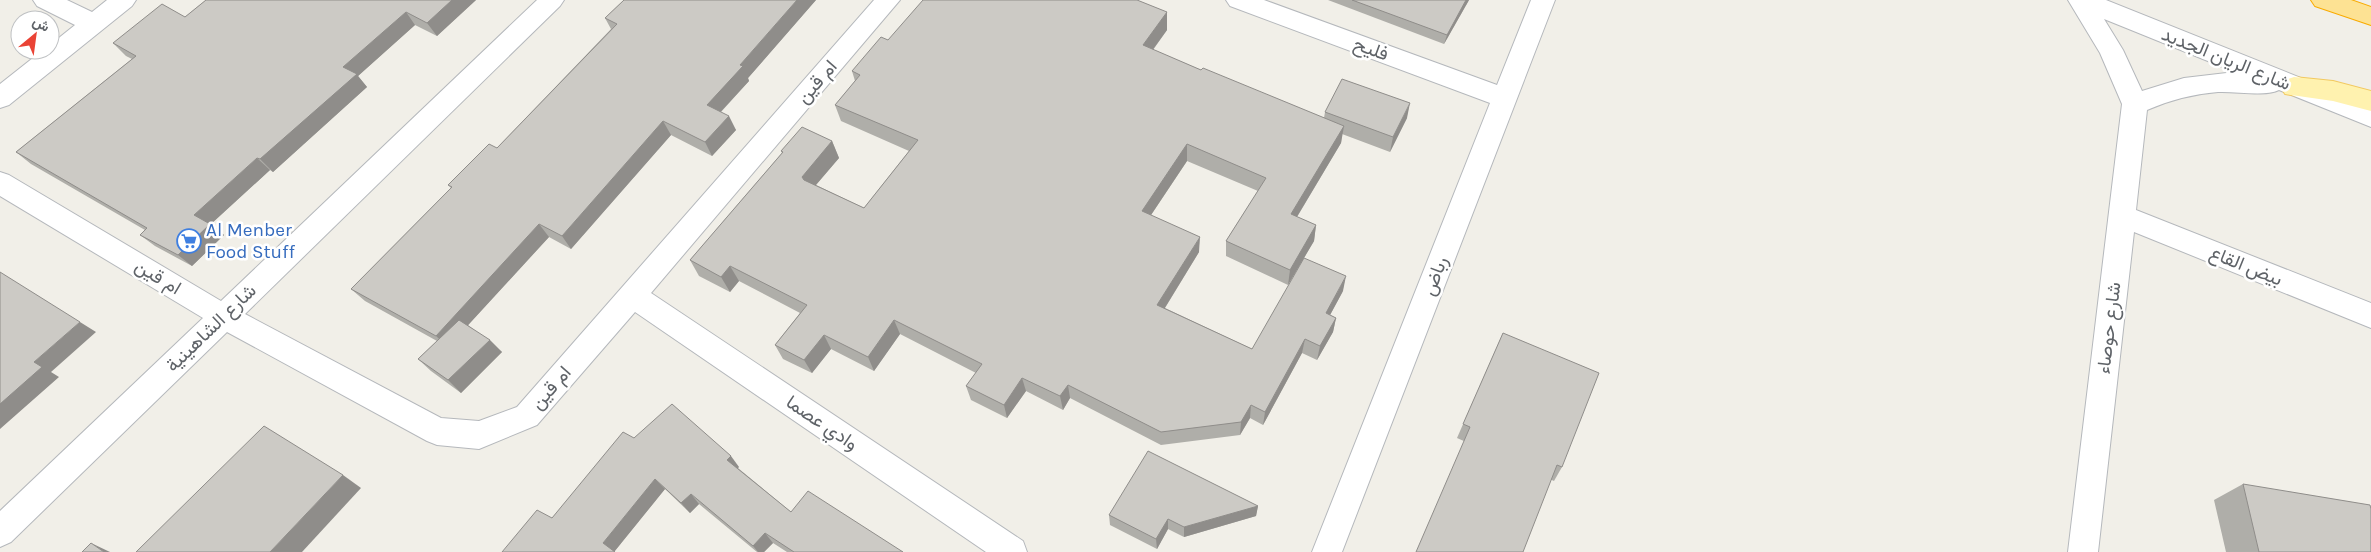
<svg xmlns="http://www.w3.org/2000/svg" width="2371" height="552" font-family="Karla,Vazirmatn,sans-serif">
<style>
.lines{fill:none;stroke-linecap:round;stroke-linejoin:round}
.minor-casing{stroke:#b5b8bc;stroke-width:2}
.major-casing{stroke:#f2c960;stroke-width:2}
.highway-casing{stroke:#f9ab00;stroke-width:2}
.minor{fill:#fff;fill-rule:evenodd}
.major{fill:#fff2af;fill-rule:evenodd}
.highway{fill:#fde293;fill-rule:evenodd}
.wall{fill:#afaea9}
.shaded-wall{fill:#8f8d8a}
.building{fill:#cccac5;stroke:#8f8d8a}
.labels{text-anchor:middle;dominant-baseline:central;stroke-width:5;stroke-linejoin:round;paint-order:stroke}
.street-label{font-size:19px;fill:#5f6368;stroke:#fff}
.shop-label{font-size:19px;fill:#366cbe;stroke:#fff;text-anchor:start}
</style>
<rect width="100%" height="100%" fill="#f1efe8"/>
<g class="lines">
<!-- minor casing -->
<g class="minor-casing">
<g id="minor">
<path d="M33 0H67L92 12 107 0H136L132 6 9 105 0 108V84L43 50H50V45L75 25 37 6Z"/>
<path d="M537 0H564L560 6 245 314 441 418 479 421 517 407 874 0H900L651 293 1023 541 1027 552H986L635 312 537 425 479 449 437 445 427 441 227 332 11 542 0 547V511L203 318 0 196V172L9 175 221 301Z"/>
<path d="M1226 0H1264L1497 85 1531 0H1555L1342 552H1312L1490 103 1230 6Z"/>
<path d="M2068 0H2106L2371 106V127L2279 90C2264 97 2236 91 2218 92 2193 94 2170 100 2147 110L2136 210 2371 303V328L2134 232 2098 552H2068L2122 104 2100 53ZM2104 19 2235 72 2184 78 2142 91 2123 50Z"/>
</g>
</g>
<!-- major casing -->
<g class="major-casing">
<path id="major" d="M2294 77 2333 81 2371 91V111L2333 101 2285 94 2281 87 2285 80Z"/>
</g>
<!-- highway casing -->
<g class="highway-casing">
<path id="highway" d="M2311 0H2351L2371 7V25L2315 6Z"/>
</g>
<!-- minor -->
<use href="#minor" class="minor"/>
<!-- major -->
<use href="#major" class="major"/>
<!-- highway -->
<use href="#highway" class="highway"/>
</g>
<!-- wall -->
<g class="wall">
<path d="M206 0H476L437 36 415 25 358 76 367 87 273 172 270 170 211 224 224 235 192 266 155 246 140 235 145 230 31 164 16 152 132 59 126 56 113 43 185 17Z"/>
<path d="M624 0H816L748 78 749 81 721 112 736 130 712 156 671 135 571 249 549 237 468 325 502 352 461 393 431 371 418 359 437 341 365 301 351 289 451 188 448 185 497 148 611 29 605 18Z"/>
<path d="M1328 0H1469L1444 44Z"/>
<path d="M1167 12V30L1153 50 1201 70 1324 118 1325 112 1407 118 1390 152 1342 134 1341 143 1297 217 1316 225 1314 241 1288 285 1226 256V241L1258 191 1187 161 1151 215 1199 252 1165 308 1252 349 1343 291 1330 315 1336 318 1333 332 1317 360 1302 353 1263 425 1250 418 1240 435 1161 445 1070 398 1063 410 1026 391 1007 418 971 400 966 386 976 373 900 334 874 371 831 349 812 373 783 359 775 345 800 313 739 281 730 292 699 276 690 260 782 153 781 151 832 141 839 158 816 185 864 208 909 151 841 121 835 105 855 81 852 71 888 40Z"/>
<path d="M1503 333 1562 467 1554 481 1457 438Z"/>
<path d="M634 438 739 467 738 468 791 512 903 552H787L773 543 764 552H757L699 504 690 513 665 489 614 552 552 518Z"/>
<path d="M2243 484 2371 552H2226L2214 500Z"/>
<path d="M1258 506 1256 516 1184 537 1168 529 1157 549 1110 525 1109 515Z"/>
</g>
<!-- shaded-wall -->
<g class="shaded-wall">
<path d="M452 0H476L437 36 427 23Z"/>
<path d="M797 0H816L748 78 749 81 714 119 707 105 740 65Z"/>
<path d="M1466 0H1469L1444 44 1447 35Z"/>
<path d="M406 12 415 25 358 76 367 87 273 172 260 159 343 67Z"/>
<path d="M1167 12V30L1143 63V45Z"/>
<path d="M1410 103 1407 118 1390 152 1393 137Z"/>
<path d="M729 116 736 130 712 156 705 142Z"/>
<path d="M663 121 671 135 571 249 562 236Z"/>
<path d="M1344 126 1341 143 1289 230 1291 214Z"/>
<path d="M832 141 839 158 809 193 802 177Z"/>
<path d="M1187 144V161L1143 227 1142 211Z"/>
<path d="M257 158 270 170 211 224 224 235 192 266 178 255 194 215Z"/>
<path d="M539 224 549 237 448 347 436 336Z"/>
<path d="M1316 225 1314 241 1288 285 1290 270Z"/>
<path d="M1200 237 1199 252 1158 319 1157 305Z"/>
<path d="M730 266 739 281 730 292 721 277Z"/>
<path d="M1346 276 1343 291 1323 328 1326 313Z"/>
<path d="M1336 318 1333 332 1317 360 1320 346Z"/>
<path d="M894 320 900 334 874 371 868 357Z"/>
<path d="M80 322 96 332 51 372 59 377 0 429V404L34 362Z"/>
<path d="M824 335 831 349 812 373 804 360Z"/>
<path d="M1305 339 1302 353 1263 425 1265 412Z"/>
<path d="M490 340 502 352 461 393 448 380Z"/>
<path d="M1022 378 1026 391 1007 418 1004 405Z"/>
<path d="M1068 385 1070 398 1063 410 1060 396Z"/>
<path d="M1251 405 1250 418 1240 435 1241 422Z"/>
<path d="M731 456 739 467 735 470 727 460Z"/>
<path d="M343 475 361 488 302 552H270Z"/>
<path d="M655 479 665 489 614 552 603 543Z"/>
<path d="M691 494 699 504 690 513 681 503Z"/>
<path d="M1258 506 1256 516 1184 537V527Z"/>
<path d="M1168 519V529L1157 549 1156 539Z"/>
<path d="M765 533 773 543 764 552H758L753 546Z"/>
<path d="M91 543 110 552H104Z"/>
</g>
<!-- building -->
<g class="building">
<path d="M206 0H452L427 23 406 12 343 67 357 74 260 159 257 158 194 215 210 224 178 255 140 235 147 228 16 152 136 56 113 43 162 4 185 17Z"/>
<path d="M624 0H797L740 65 743 66 707 105 729 116 705 142 663 121 562 236 539 224 436 336 351 289 452 187 448 185 489 144 497 148 617 24 605 18Z"/>
<path d="M923 0H1137L1167 12 1143 45 1201 70 1203 68 1344 126 1291 214 1316 225 1290 270 1226 241 1266 178 1187 144 1142 211 1200 237 1157 305 1252 349 1304 258 1346 276 1326 313 1336 318 1320 346 1305 339 1265 412 1251 405 1241 422 1161 432 1068 385 1060 396 1022 378 1004 405 966 386 982 364 894 320 868 357 824 335 804 360 775 345 807 305 730 266 721 277 690 260 783 152 781 151 802 127 832 141 802 177 804 180 864 208 918 140 835 105 860 75 852 71 881 37 888 40Z"/>
<path d="M1352 0H1466L1447 35Z"/>
<path d="M1342 79 1410 103 1393 137 1325 112Z"/>
<path d="M0 272 80 322 34 362 42 367 0 404Z"/>
<path d="M459 320 490 340 448 380 418 359Z"/>
<path d="M1503 333 1599 373 1562 467 1557 465 1523 552H1416L1470 427 1463 424Z"/>
<path d="M672 404 731 456 727 460 791 512 808 491 903 552H794L765 533 753 546 691 494 681 503 655 479 603 543 615 552H502L537 510 552 518 623 432 634 438Z"/>
<path d="M264 426 343 475 270 552H136Z"/>
<path d="M1148 451 1258 506 1184 527 1168 519 1156 539 1109 515Z"/>
<path d="M2243 484 2370 505 2371 509V552H2259Z"/>
<path d="M91 543 104 552H82Z"/>
</g>
<!-- icons -->
<defs>
<g id="supermarket-ring" transform="scale(1.25)"><circle r="9.5" fill="#fff" stroke="#3f7fe0" stroke-width="1.5"/><path d="M-6-5.5h2.5l.6 2H6L4.5 2H-2.5L-4.4-4H-6ZM-1.5 3.2a1.3 1.3 0 1 0 .1 0ZM3 3.2a1.3 1.3 0 1 0 .1 0Z" fill="#3f7fe0"/></g>
</defs>
<g fill-rule="evenodd">
<use href="#supermarket-ring" x="189" y="241"/>
</g>
<g class="labels">
<!-- street labels -->
<g class="street-label">
<text transform="translate(1371 49) rotate(20)">فليح</text>
<text transform="translate(2226 59) rotate(22)">شارع الريان الجديد</text>
<text transform="translate(817 82) rotate(-49)">ام قين</text>
<text transform="translate(2246 266) rotate(22)">بيض القاع</text>
<text transform="translate(1435 276) rotate(-69)">رباض</text>
<text transform="translate(158 277) rotate(31)">ام قين</text>
<text transform="translate(211 328) rotate(-44)">شارع الشاهينية</text>
<text transform="translate(2109 328) rotate(-83)">شارع حوصاء</text>
<text transform="translate(551 388) rotate(-49)">ام قين</text>
<text transform="translate(822 423) rotate(34)">وادي عصما</text>
</g>
<!-- shop labels -->
<g class="shop-label">
<text x="206" y="230">Al Menber<tspan x="206" dy="22">Food Stuff</tspan></text>
</g>
</g>
<!-- north arrow -->
<g transform="translate(35 35) rotate(29)"><circle r="24" fill="#ffffff" stroke="#bfc1c3"/>
<path d="M0-4L9 19L0 12L-9 19Z" fill="#ea4335"/>
<text y="-8" font-size="14" font-weight="bold" text-anchor="middle" fill="#5f6368">ش</text>
</g>
</svg>
